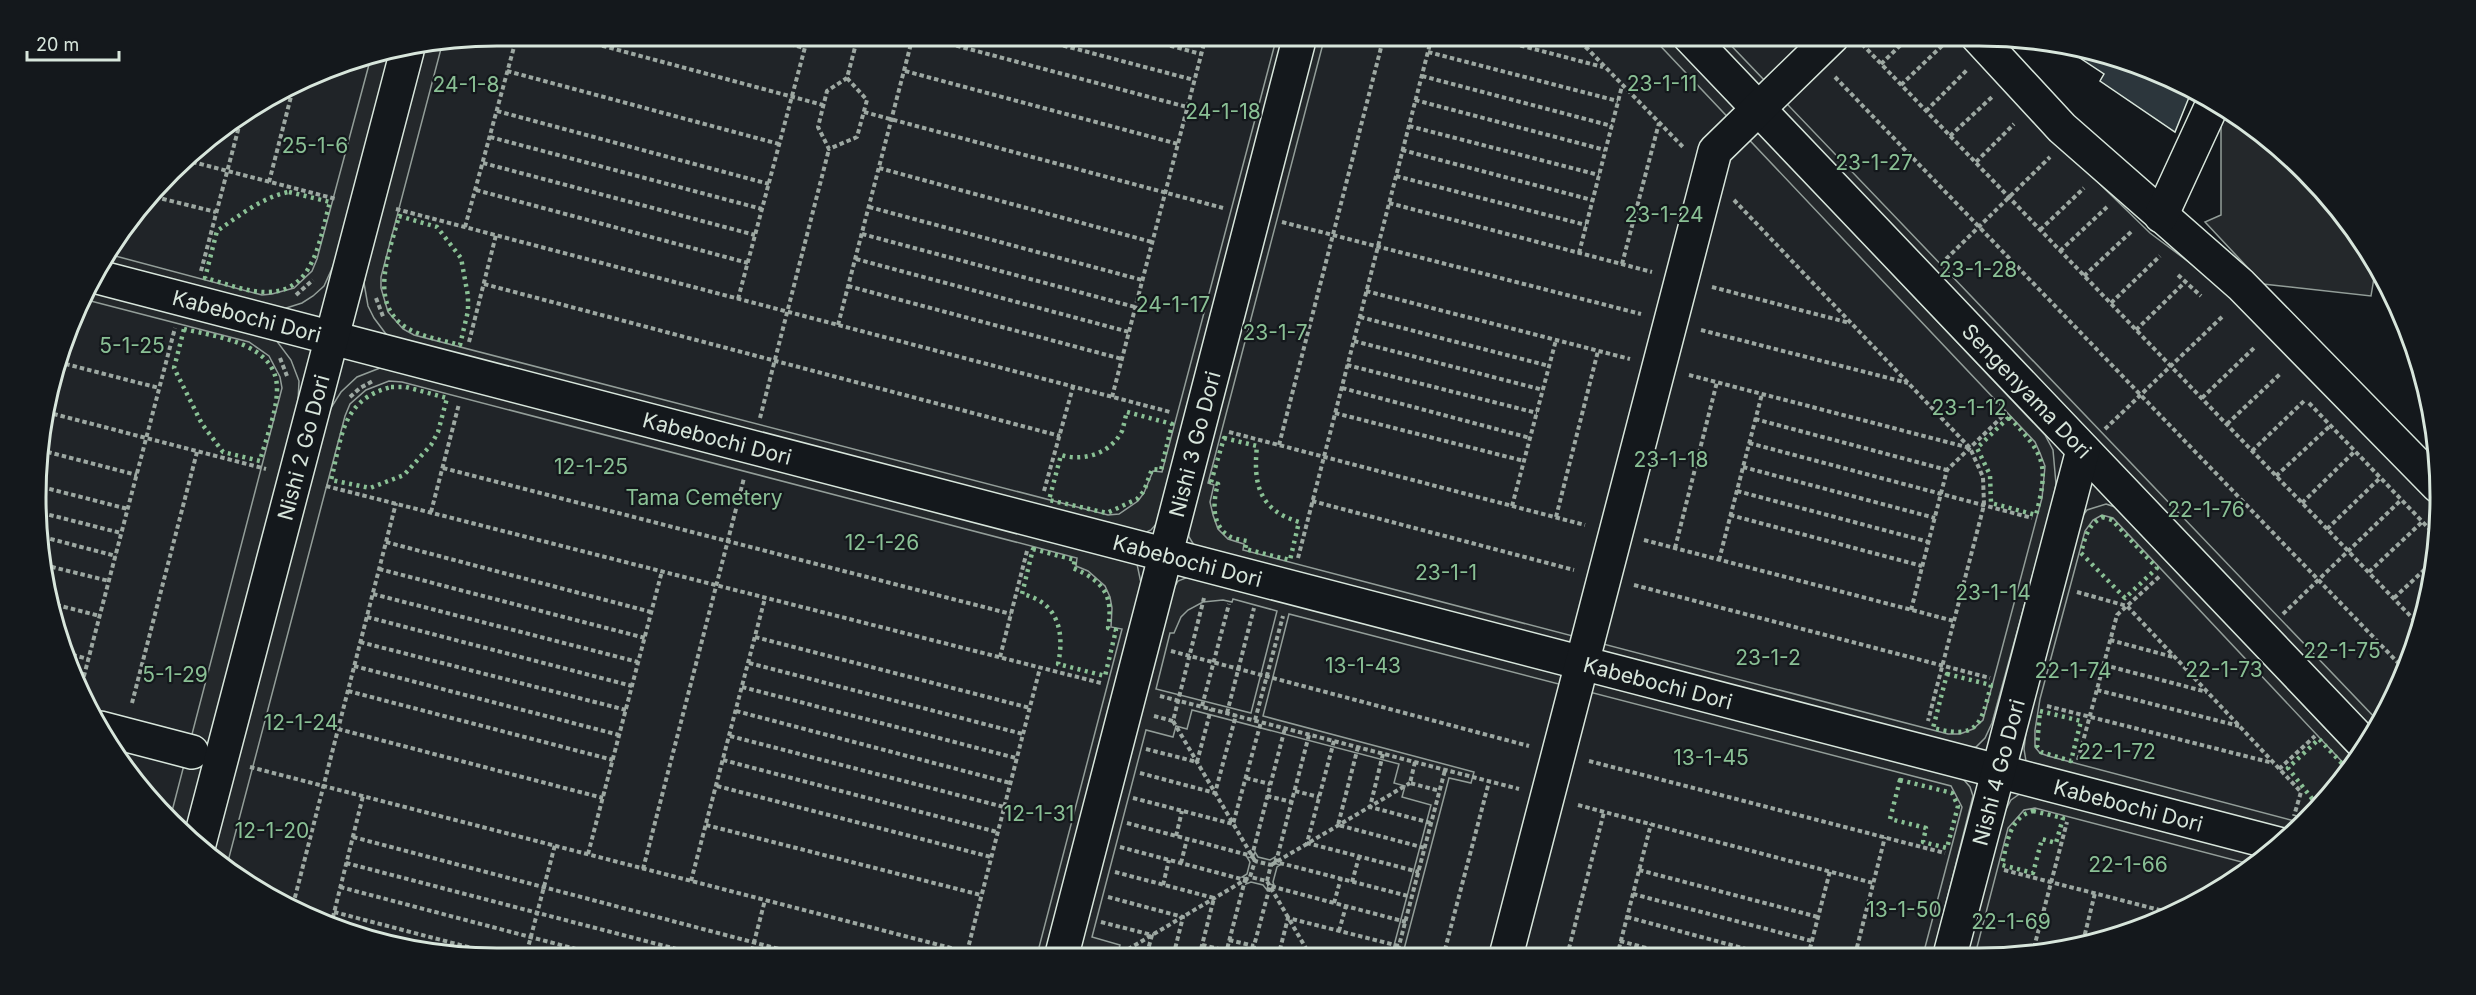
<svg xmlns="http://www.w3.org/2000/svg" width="2476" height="995" font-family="Inter,sans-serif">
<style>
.green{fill:#202428;stroke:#939e99;stroke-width:1.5}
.parking{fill:#24282b;stroke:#939e99;stroke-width:1.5;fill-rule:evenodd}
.building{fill:#2c363c;stroke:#d8e6dc;stroke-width:1.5}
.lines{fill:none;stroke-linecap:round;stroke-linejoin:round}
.minor-casing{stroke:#d8e6dc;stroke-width:36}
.path{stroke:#9da8a2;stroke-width:4;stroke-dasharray:4.5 3;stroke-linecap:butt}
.minor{stroke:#14181c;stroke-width:33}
.hedge{stroke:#8ac095;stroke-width:4.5;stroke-dasharray:3 4.5;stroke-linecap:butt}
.labels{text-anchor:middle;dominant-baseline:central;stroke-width:4.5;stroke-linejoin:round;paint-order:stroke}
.park-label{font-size:21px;fill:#8ac095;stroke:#14181c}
.street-label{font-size:21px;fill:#d8e6dc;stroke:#14181c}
.rim{fill:none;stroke:#d8e6dc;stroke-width:3}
</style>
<rect width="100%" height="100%" fill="#14181c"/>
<!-- green -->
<path class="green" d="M497 36H1957L2068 153 2150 233 2229 292 2438 503 2436 557 2416 646 2362 754 2283 845 2182 912 2039 955 498 959 349 935 217 864 114 754 71 674 45 588 40 437 61 349 98 267 193 150 267 98 349 61Z"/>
<!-- parking -->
<g class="parking">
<path d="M1277 36H1292L1158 522 1151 530 1140 535 389 338 374 318 368 306 364 283 366 272 425 48 442 45 381 277V288L388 312 403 329 414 335 1108 515 1119 514 1138 501 1144 493 1153 471 1162 472Z"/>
<path d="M1311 36H1325L1208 483 1214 485 1210 502 1213 515 1218 529 1228 539 1244 544 1243 550 1948 734H1960L1973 729 1983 720 2042 498 2045 466 2040 453 2035 442 1651 36H1667L2045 435 2053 450 2056 484 2053 501 1992 723 1985 738 1976 747 1967 750 1197 550 1189 537 1188 530Z"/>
<path d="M1707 36H1722L2378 721 2374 731Z"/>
<path d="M391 54 334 264 324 286 313 296 302 303 280 310 97 268 108 254 262 295 272 294 294 288 312 271 317 259 371 57Z"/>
<path d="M2221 114H2232L2283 150 2344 216 2376 266 2371 296 2263 284 2205 222 2221 215Z"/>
<path d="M90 284 266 333 276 340 291 360 299 381 298 402 186 831 171 815 282 388 280 377 269 356 249 342 83 299Z"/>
<path d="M392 366 1137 564 1141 583 1054 958H1037V955L1122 629 1111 627 1112 608 1110 597 1105 586 1088 571 1076 566 1077 558 402 382 389 381 366 390 350 404 345 416 226 869 217 864 212 858 329 411 341 392 357 377 380 368Z"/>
<path d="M2106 504 2118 508 2356 761 2349 769 2113 518 2102 515 2093 520 2085 531 2040 699 2035 730V747L2040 753 2048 756 2302 823 2289 837 2026 761 2024 749 2029 707 2078 522 2087 510Z"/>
<path d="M1193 575 1958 773 1970 787 1973 796 1933 955H1923L1962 807 1951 786 1289 614 1263 716 1474 772 1471 783 1449 778 1402 957H1391L1431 805 1402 797 1405 786 1394 783 1399 764 1192 710 1187 729 1176 726 1173 737 1146 730 1092 937 1120 945 1117 956 1121 957 1068 958 1173 589 1178 581ZM1233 599 1277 611 1251 713 1156 689 1170 633H1174L1181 617 1188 610 1203 602 1223 600 1232 602Z"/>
<path d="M2021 793 2270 853 2253 865 2035 808 2024 810 2008 828 1975 955H1967L2005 811 2011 800Z"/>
<path d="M1255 852 1258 857 1270 860 1275 857 1274 863 1280 865 1277 867 1273 882 1274 885 1268 884 1267 890 1263 885 1251 882 1246 884 1248 878 1242 877 1247 874 1250 862 1247 857 1253 858Z"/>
</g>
<!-- building -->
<path class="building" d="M2083 53 2127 60 2192 90 2175 132 2100 81 2104 74 2080 58Z"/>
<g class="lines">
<!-- minor casing -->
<g class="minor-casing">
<g id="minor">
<path id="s1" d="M1689 36 2366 746"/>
<path d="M1977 36 2062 128 2241 285 2438 486"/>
<path d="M2161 216 2214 101"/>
<path id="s2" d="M94 276 2282 845"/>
<path d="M100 728 192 752"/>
<path id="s3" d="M199 844 407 51"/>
<path id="s4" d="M1950 955 2083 450"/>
<path d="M1506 956 1715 151 1833 36"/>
<path id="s5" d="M1061 958 1300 36"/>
</g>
</g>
<!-- path -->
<g class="path">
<path d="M566 36 823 105"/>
<path d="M761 36 804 48"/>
<path d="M920 36 1187 107"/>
<path d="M1027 36 1194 80"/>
<path d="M1134 36 1201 54"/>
<path d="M1484 36 1603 67"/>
<path d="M1575 36 1683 147"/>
<path d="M1862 44 2420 626"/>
<path d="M1527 47 1530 36"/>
<path d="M1428 52 1618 101"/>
<path d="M1881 64 1910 36"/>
<path d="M507 71 779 144"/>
<path d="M905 71 1178 144"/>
<path d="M1422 76 1612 126"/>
<path d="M1835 77 2404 669"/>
<path d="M847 78 867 100 857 137 829 149 818 127 827 91 847 78 858 36"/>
<path d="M1901 85 1947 41"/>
<path d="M1415 100 1605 150"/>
<path d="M497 111 769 184"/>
<path d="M1926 111 1967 70"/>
<path d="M864 112 1223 208"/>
<path d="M1409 126 1599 175"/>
<path d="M1950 136 1992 97"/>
<path d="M490 137 762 209"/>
<path d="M1402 150 1592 200"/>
<path d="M185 160 336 199"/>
<path d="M1976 162 2014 124"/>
<path d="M483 163 755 235"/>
<path d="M879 168 1152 242"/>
<path d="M1396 176 1586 225"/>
<path d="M269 182 294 85"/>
<path d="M476 190 748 263"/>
<path d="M155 197 216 212"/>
<path d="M1734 200 1970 448 1983 477 1984 505 1928 721"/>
<path d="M1389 203 1652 272"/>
<path d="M869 207 1142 280"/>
<path d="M396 209 1170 412"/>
<path d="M1282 222 1641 314"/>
<path d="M465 227 517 36"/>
<path d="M2040 230 2084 188"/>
<path d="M862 234 1135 307"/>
<path d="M2060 251 2107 207"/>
<path d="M1579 253 1622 86"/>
<path d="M856 259 1129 332"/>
<path d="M1946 259 2050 157"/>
<path d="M1622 264 1659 123"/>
<path d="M201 271 242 115"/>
<path d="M2178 275 2201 296"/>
<path d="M2084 276 2133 230"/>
<path d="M484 284 1060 436"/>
<path d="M848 286 1122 359"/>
<path d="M1712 287 1850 323"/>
<path d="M1366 291 1630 359"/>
<path d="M296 295 313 280"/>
<path d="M376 298 384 319"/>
<path d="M738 299 808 36"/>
<path d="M2111 303 2160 256"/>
<path d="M1360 317 1549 366"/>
<path d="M838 325 913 36"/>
<path d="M1701 330 1908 383"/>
<path d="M2136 330 2185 282"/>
<path d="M1354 341 1543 390"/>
<path d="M469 342 496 235"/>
<path d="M280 358 287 376"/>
<path d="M58 362 159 388"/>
<path d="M1347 365 1537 413"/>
<path d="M1689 375 1970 448"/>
<path d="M1342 388 1530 438"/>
<path d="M350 397 360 388 373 381"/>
<path d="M1112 397 1206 36"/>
<path d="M2202 398 2255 347"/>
<path d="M2309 403 2437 537"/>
<path d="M46 412 266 469"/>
<path d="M1335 413 1524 461"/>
<path d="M760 418 829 149"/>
<path d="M1755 419 1947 470"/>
<path d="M2227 424 2280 374"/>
<path d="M2105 429 2224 315"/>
<path d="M1229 432 1585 525"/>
<path d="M1749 443 2032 518"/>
<path d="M1279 445 1384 36"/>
<path d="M40 450 137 475"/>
<path d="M2252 451 2305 400"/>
<path d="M1743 467 1935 518"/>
<path d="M443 468 1011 614"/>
<path d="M2276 476 2330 426"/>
<path d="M326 486 1101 683"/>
<path d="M42 487 128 509"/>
<path d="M1044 491 1073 387"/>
<path d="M1737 491 1929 542"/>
<path d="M1312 501 1574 570"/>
<path d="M2302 503 2355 451"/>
<path d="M1512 506 1556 340"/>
<path d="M431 512 459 404"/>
<path d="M42 513 121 533"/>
<path d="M1730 515 1922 566"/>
<path d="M1556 517 1598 351"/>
<path d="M2327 529 2380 478"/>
<path d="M43 537 116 556"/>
<path d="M1644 540 1954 621"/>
<path d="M386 542 651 612"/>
<path d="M1675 548 1717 382"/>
<path d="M1298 558 1432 36"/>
<path d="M1719 560 1762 394"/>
<path d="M44 565 109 581"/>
<path d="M379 569 645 638"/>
<path d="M2369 572 2422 522"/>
<path d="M1634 585 1990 678"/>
<path d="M2077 592 2127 606 2301 792 2294 816"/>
<path d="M373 594 638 662"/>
<path d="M2394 598 2436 559"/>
<path d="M49 603 100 616"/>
<path d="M1911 610 1947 470 2007 412"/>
<path d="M2283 614 2401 500"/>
<path d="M367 617 632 686"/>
<path d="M755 637 1030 708"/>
<path d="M2110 640 2173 657"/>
<path d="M360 642 626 710"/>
<path d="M1171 651 1529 746"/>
<path d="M65 653 88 659"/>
<path d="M1000 657 1027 551"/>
<path d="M749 663 1023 734"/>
<path d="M2104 665 2207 692"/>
<path d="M354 666 619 735"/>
<path d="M742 687 1016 758"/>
<path d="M2097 690 2239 726"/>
<path d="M80 691 175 328"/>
<path d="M348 691 613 760"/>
<path d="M1160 696 1519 789"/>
<path d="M132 703 197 452"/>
<path d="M1202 706 1229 604"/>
<path d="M2047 706 2273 763"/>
<path d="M736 711 1010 783"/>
<path d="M1227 713 1254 608"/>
<path d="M1154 716 1173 721 1204 598"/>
<path d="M1255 720 1283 616"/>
<path d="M1173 721 1255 861"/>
<path d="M338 729 603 798"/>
<path d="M1309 735 1276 862 1412 897"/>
<path d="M730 736 1004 807"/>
<path d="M1334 741 1307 843 1419 872"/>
<path d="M1358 747 1338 825 1425 848"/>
<path d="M1146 749 1197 762 1211 709"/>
<path d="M1383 754 1370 807 1431 823"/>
<path d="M723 760 997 832"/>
<path d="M2078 760 2117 615 2160 576"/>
<path d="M1589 761 1945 853"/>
<path d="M1415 762 1410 783 1440 791"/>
<path d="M250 767 990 958"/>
<path d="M2279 769 2315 736"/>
<path d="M1140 773 1215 793 1236 715"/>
<path d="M1246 778 1270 784"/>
<path d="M717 786 991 857"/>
<path d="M1295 791 1319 797"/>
<path d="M1267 796 1292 802"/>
<path d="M1133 798 1233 824 1261 722"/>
<path d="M1578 805 1873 883"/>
<path d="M1127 823 1252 856 1285 728"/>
<path d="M706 825 981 895"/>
<path d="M1176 836 1182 811"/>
<path d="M353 837 813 958"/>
<path d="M1120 847 1245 880 1225 957"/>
<path d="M588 854 662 571"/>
<path d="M346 863 711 958"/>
<path d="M1181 863 1187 839"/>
<path d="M1271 865 1410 783"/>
<path d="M643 869 744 478"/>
<path d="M1639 870 1818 917"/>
<path d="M2004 870 2175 914"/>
<path d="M1115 872 1214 898 1199 957"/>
<path d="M691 881 765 598"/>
<path d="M1267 881 1271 865 1255 861 1250 877 1267 881 1311 957"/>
<path d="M1352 882 1359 857"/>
<path d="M1163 885 1169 860"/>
<path d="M340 887 614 959"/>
<path d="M1633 894 1812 941"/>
<path d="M1108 897 1183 917 1173 957"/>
<path d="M1334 903 1341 878"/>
<path d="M293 905 396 503"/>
<path d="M334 912 514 959"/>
<path d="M1627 917 1772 956"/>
<path d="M1101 922 1152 935 1146 957"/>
<path d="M331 925 363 796"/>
<path d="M1339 931 1346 906"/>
<path d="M1229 940 1254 946"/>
<path d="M1620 941 1676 956"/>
<path d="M2083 942 2095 893"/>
<path d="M1202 945 1227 951"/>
<path d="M967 952 1040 668"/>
<path d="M1093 954 1105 957"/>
<path d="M1855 955 1885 837"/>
<path d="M2032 955 2067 822"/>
<path d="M1567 956 1604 812"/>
<path d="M1617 956 1651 824"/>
<path d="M1808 956 1830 871"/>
<path d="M1115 957 1250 877"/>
<path d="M1251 957 1270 886 1406 922"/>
<path d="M1278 957 1288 918 1399 946"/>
<path d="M1304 957 1306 949 1338 957"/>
<path d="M1396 957 1445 770"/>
<path d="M1443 957 1489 782"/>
<path d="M750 958 765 900"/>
<path d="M525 959 555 845"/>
</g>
<!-- minor -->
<use href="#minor" class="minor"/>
<!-- hedge -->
<g class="hedge">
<path d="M289 192 330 202C320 237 315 291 269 292 248 293 225 283 205 278L217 231C239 216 262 197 289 192Z"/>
<path d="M399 216 437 227 461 258 468 296V311L460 345C442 340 422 337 407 328 367 304 390 251 399 216Z"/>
<path d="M184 329C217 337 277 343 277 389 277 412 266 438 260 461L223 452 202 424 174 368Z"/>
<path d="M391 387H406L447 398 438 432 431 445 404 475 370 488 331 480C342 437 341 400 391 387Z"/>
<path d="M1127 412 1172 424 1161 470 1152 469 1144 491 1137 499 1107 513 1049 500 1061 455C1084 462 1111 453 1122 431 1124 425 1125 418 1127 412Z"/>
<path d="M2009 417C2045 455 2049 464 2036 515L1991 503 1990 475 1977 448Z"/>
<path d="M1224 438 1257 446C1253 484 1259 510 1299 522L1290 560 1245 549 1247 541C1242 540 1233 539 1229 536 1211 525 1213 501 1218 484L1211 482Z"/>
<path d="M2102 517 2112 520 2157 568 2125 598 2081 553C2085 538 2087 526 2102 517Z"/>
<path d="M1033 549 1075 560 1073 568C1103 581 1114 595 1108 628L1116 630 1105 676 1058 664C1065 632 1058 602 1022 594Z"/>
<path d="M1947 674 1991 685C1981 724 1979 740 1933 728Z"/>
<path d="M2040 711 2081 721 2071 761 2041 752 2037 746Z"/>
<path d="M1900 780 1952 793 1958 806 1947 848 1923 842 1926 828 1890 819Z"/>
<path d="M2317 805 2288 768 2319 739 2348 770"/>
<path d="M2033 811 2063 818 2056 843 2042 839 2033 873 2002 865C2007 844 2009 817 2033 811Z"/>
</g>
</g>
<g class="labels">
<!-- park labels -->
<g class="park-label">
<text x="1662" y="83">23-1-11</text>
<text x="466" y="84">24-1-8</text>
<text x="1223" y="111">24-1-18</text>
<text x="315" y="145">25-1-6</text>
<text x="1874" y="162">23-1-27</text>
<text x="1664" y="214">23-1-24</text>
<text x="1978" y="269">23-1-28</text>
<text x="1173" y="304">24-1-17</text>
<text x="1275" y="332">23-1-7</text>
<text x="132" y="345">5-1-25</text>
<text x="1969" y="407">23-1-12</text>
<text x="1671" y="459">23-1-18</text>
<text x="591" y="466">12-1-25</text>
<text x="704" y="497">Tama Cemetery</text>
<text x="2206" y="509">22-1-76</text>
<text x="882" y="542">12-1-26</text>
<text x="1446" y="572">23-1-1</text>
<text x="1993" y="592">23-1-14</text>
<text x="2342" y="650">22-1-75</text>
<text x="1768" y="657">23-1-2</text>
<text x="1363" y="665">13-1-43</text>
<text x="2224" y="669">22-1-73</text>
<text x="2073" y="670">22-1-74</text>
<text x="175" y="674">5-1-29</text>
<text x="301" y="722">12-1-24</text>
<text x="2117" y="751">22-1-72</text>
<text x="1711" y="757">13-1-45</text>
<text x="1039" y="813">12-1-31</text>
<text x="272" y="830">12-1-20</text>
<text x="2128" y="864">22-1-66</text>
<text x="1904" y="909">13-1-50</text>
<text x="2011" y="921">22-1-69</text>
</g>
<!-- street labels -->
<g class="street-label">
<text stroke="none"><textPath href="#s2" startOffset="158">Kabebochi Dori</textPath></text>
<text stroke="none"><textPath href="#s1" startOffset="490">Sengenyama Dori</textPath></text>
<text stroke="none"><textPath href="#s2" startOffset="644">Kabebochi Dori</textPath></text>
<text stroke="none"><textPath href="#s5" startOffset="531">Nishi 3 Go Dori</textPath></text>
<text stroke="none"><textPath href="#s3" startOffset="410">Nishi 2 Go Dori</textPath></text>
<text stroke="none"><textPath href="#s2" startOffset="1130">Kabebochi Dori</textPath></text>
<text stroke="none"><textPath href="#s2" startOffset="1616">Kabebochi Dori</textPath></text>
<text stroke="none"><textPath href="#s4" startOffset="189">Nishi 4 Go Dori</textPath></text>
<text stroke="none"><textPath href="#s2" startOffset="2102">Kabebochi Dori</textPath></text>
</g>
</g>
<!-- crop -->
<path d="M0 0H2476V995H0ZM497 46H1979A451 451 0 0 1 2430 497V497A451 451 0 0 1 1979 948H497A451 451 0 0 1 46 497V497A451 451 0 0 1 497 46Z" fill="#14181c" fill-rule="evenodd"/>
<path class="rim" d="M497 46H1979A451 451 0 0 1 2430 497V497A451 451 0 0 1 1979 948H497A451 451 0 0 1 46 497V497A451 451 0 0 1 497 46Z"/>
<!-- scale -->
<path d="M27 51v9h92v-9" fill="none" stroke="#d8e6dc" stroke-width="3"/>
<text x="36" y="51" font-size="18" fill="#d8e6dc" stroke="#14181c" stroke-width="4.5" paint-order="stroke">20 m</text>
</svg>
